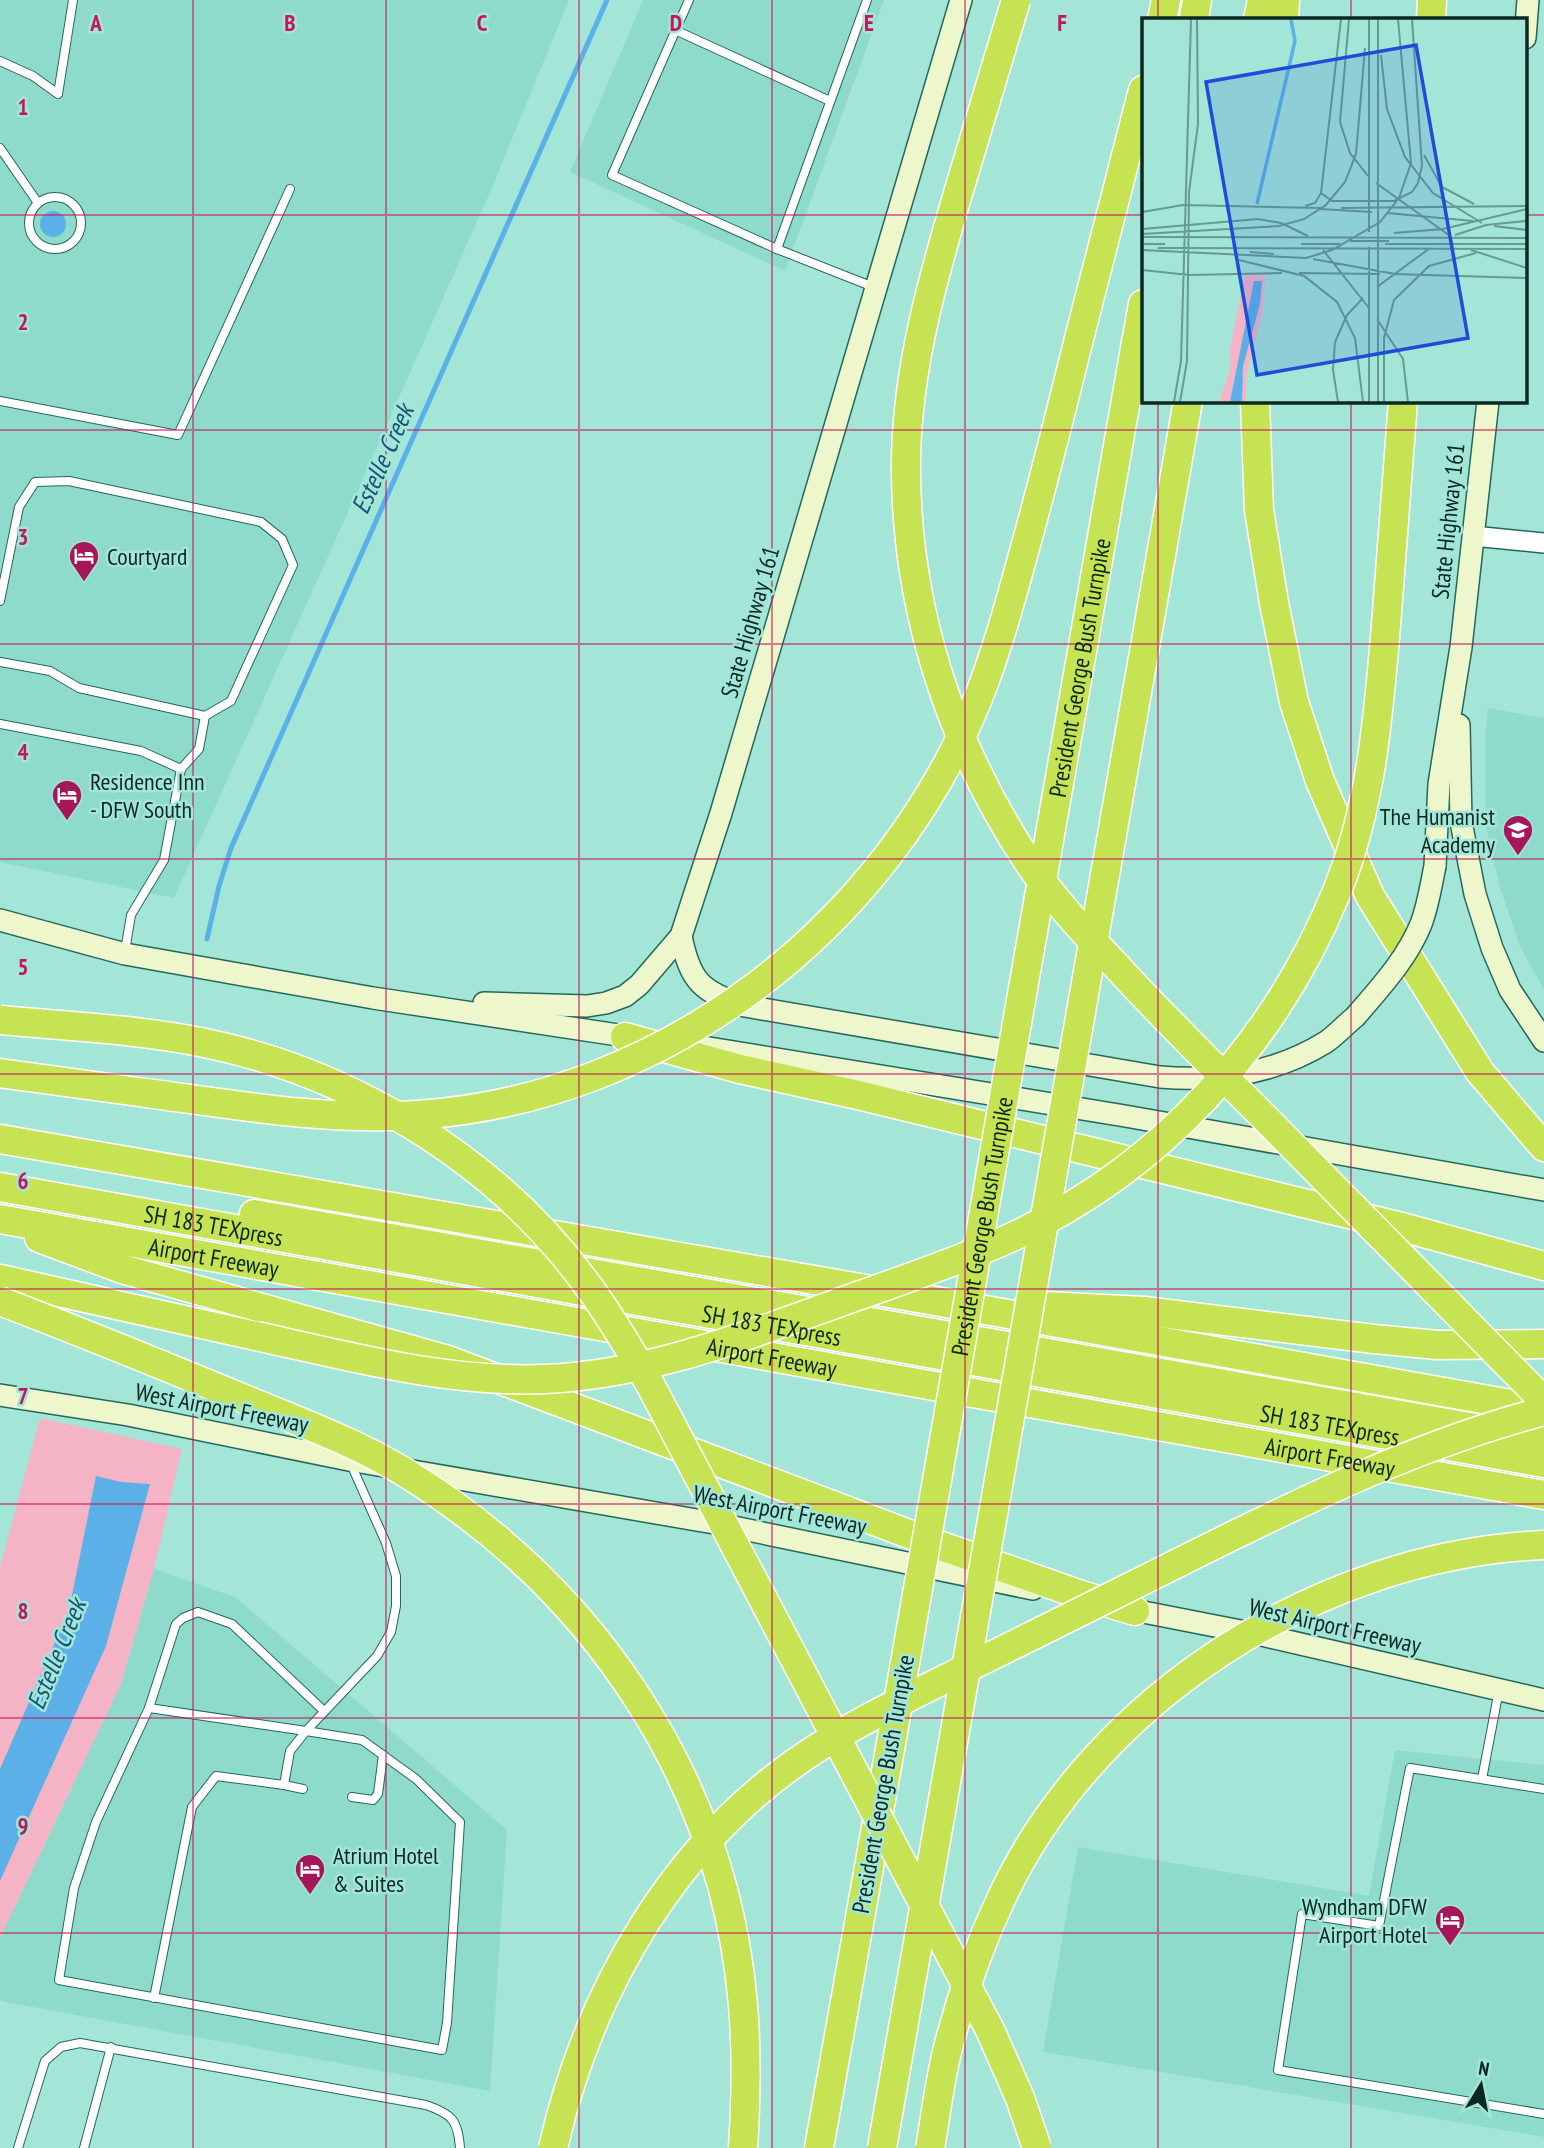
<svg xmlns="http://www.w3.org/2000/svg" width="1544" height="2148" font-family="'PT Sans Narrow',sans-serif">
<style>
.built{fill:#8edbcb}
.green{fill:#f4b4c6}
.water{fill:#5cb0e8}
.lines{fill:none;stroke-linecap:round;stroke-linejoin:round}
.stream{stroke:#5cb0e8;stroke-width:5}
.service-casing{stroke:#24675c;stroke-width:10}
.tertiary-casing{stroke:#24675c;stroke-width:22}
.secondary-casing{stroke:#24675c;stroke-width:24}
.motorway-casing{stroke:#fff;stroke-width:31}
.service{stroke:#fff;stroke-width:8}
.tertiary{stroke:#fff;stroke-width:19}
.secondary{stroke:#eef7cb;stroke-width:21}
.motorway{stroke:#c5e352;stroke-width:28}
.secondary-bridge-casing{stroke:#24675c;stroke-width:24;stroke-linecap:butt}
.motorway-bridge-casing{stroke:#fff;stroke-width:31;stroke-linecap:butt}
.secondary-bridge{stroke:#eef7cb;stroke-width:21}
.motorway-bridge{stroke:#c5e352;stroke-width:28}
.grid{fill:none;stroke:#c2185b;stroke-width:2;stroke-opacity:0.55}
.labels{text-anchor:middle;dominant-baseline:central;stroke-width:5;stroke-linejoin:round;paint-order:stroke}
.street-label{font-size:24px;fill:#0c2823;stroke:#a3e6d8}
.poi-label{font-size:24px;fill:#0c2823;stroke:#a3e6d8;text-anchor:start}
.water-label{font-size:26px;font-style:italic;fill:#15557a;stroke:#a3e6d8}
.inset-river{fill:none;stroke:#5cb0e8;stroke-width:3.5}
.inset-road{fill:none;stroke:#679a90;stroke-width:2}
.view{fill:#1d4ed8;fill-opacity:0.15;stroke:#1d4ed8;stroke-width:3.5}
.inset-edge{fill:none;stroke:#0c2823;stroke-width:3.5}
.grid-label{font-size:23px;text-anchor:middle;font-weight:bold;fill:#c2185b;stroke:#a3e6d8;stroke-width:5;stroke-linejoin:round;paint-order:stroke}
</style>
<rect width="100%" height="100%" fill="#a3e6d8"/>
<!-- built -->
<g class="built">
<path d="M0 0H569L491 190 358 490 174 898 0 862Z"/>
<path d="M643 0H884L785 271 570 172Z"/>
<path d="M1488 708 1544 718V990L1520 946 1500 888 1486 827 1485 739Z"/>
<path d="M154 1569 235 1597 507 1830 490 2091 0 2001V1938L121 1684Z"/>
<path d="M1395 1750 1544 1765V2137L1043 2052 1078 1847 1369 1896Z"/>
</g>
<!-- green -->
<path class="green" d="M40 1418 182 1449 154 1569 121 1684 0 1938V1567Z"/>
<!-- water -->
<g class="water">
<circle cx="53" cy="224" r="13"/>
<path d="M96 1476 121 1482 150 1484 106 1646 0 1881V1769L69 1610Z"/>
</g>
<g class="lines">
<!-- stream -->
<path class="stream" d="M207 939 219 886 231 848 607 0"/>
<!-- service casing -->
<g class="service-casing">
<g id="service">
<path d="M689 0 612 175 777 249"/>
<path d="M867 0 777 249 876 288"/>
<path d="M675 30 830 101"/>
<path d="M0 61 33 76 58 94 73 0"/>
<path d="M0 148 38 203"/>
<circle cx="55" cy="223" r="26"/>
<path d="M0 401 178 435 290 189"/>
<path d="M0 601 19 507 35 482 69 481 261 522 282 539 293 565 231 701 205 716"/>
<path d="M0 662 50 671 79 688 205 716 199 749 181 769 164 860 131 915 125 951"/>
<path d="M0 724 141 751 181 769"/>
<path d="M149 1708 176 1624 183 1618 198 1612 232 1624 324 1711"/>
<path d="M1482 1779 1499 1690"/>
<path d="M284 1785 303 1789"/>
<path d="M1544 1789 1410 1768 1379 1926 1302 1914 1278 2070 1544 2114"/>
<path d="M352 1797 373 1800 378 1794 383 1755"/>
<path d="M154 1998 192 1807 216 1776 284 1785 290 1751 306 1731 362 1740 416 1779 460 1822 447 2023 442 2050 59 1980 74 1888 96 1822 149 1708 306 1731 377 1656 391 1632 396 1606V1576L386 1543 350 1462"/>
<path d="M18 2148 45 2061 61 2047 80 2043 426 2105C452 2114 458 2120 460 2148"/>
<path d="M84 2148 111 2047"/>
</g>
</g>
<!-- tertiary casing -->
<g class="tertiary-casing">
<path id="tertiary" d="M1473 536 1544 543"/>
</g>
<!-- secondary casing -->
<g class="secondary-casing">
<g id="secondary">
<path d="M1525 38 1528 0"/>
<path d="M1459 725 1461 822 1475 894 1492 948 1510 990 1544 1041"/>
<path d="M1435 866 1439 784 1461 647 1488 401"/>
<path d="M0 920 125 954 373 998 638 1038"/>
<path d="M681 936C690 982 702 992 745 1006L1160 1077C1218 1082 1276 1073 1326 1042 1336 1035 1345 1025 1355 1017"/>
<path d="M484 1003 587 1006 606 1003 625 996 639 985 681 936 721 813 961 0"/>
<path d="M697 1046 1125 1116 1544 1190"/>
<path d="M0 1395 128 1415 349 1460 714 1523 1033 1589"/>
<path d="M1123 1608 1266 1636 1544 1700"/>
</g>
</g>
<!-- motorway casing -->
<g class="motorway-casing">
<g id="motorway">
<path d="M1162 19 1166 0"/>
<path d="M1194 19 1197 0"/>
<path d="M1258 19 1262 0"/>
<path d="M1284 19 1285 0"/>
<path d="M1431 19 1432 0"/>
<path d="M1081 331 1143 90"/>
<path d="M1136 343 1143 304"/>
<path d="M1255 401 1259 510 1274 603 1294 702 1320 781 1370 896 1480 1072 1544 1147"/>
<path d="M625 1037 740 1069 858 1095 1398 1226 1544 1266"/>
<path d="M0 1073 146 1093"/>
<path d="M0 1139 935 1301 1544 1410"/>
<path id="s1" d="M0 1187 1544 1463"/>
<path d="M254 1214 1544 1440"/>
<path id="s2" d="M0 1219 1544 1495"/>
<path d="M39 1238 122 1269 448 1360 930 1542 1081 1595 1135 1611"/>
<path d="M0 1279 256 1336"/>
<path d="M1045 1306 1144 1311 1374 1339 1437 1345 1544 1344"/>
<path d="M819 2148 887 1766"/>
</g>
</g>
<!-- service -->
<use href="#service" class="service"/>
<!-- tertiary -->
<use href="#tertiary" class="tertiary"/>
<!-- secondary -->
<use href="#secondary" class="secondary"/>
<!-- motorway -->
<use href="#motorway" class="motorway"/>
<!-- secondary-bridge casing -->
<g class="secondary-bridge-casing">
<path id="secondary-bridge" d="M1355 1017C1379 989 1407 959 1421 924 1428 906 1431 885 1435 866"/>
</g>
<!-- motorway-bridge casing -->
<g class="motorway-bridge-casing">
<g id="motorway-bridge">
<path d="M1016 0C997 63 978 127 959 190 933 278 908 365 906 457 904 603 949 743 1029 863 1055 902 1088 936 1120 970 1167 1021 1216 1069 1265 1118 1358 1212 1451 1306 1544 1401"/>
<path d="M0 1020C66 1026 134 1029 200 1042 348 1071 492 1157 583 1279 609 1313 630 1349 651 1386L991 2032 1020 2098 1037 2148"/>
<path d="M146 1093C236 1105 326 1121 417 1115 664 1099 885 927 977 701 997 651 1011 599 1025 548 1045 476 1063 403 1081 331"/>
<path d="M0 1301C81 1332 162 1365 242 1398 297 1421 355 1442 406 1473 595 1590 724 1781 743 2005 747 2052 746 2101 743 2148"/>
<path d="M256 1336C351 1357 447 1383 545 1379 643 1375 735 1340 827 1307 887 1285 953 1264 1010 1238 1160 1170 1275 1043 1337 891 1373 803 1379 708 1387 613 1392 542 1398 472 1403 401"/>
<path id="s3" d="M887 1766 1136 343"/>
<path d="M553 2148C589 1990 675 1840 814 1750 858 1722 905 1699 951 1676 1009 1647 1068 1618 1126 1589 1262 1521 1397 1450 1544 1411"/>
<path d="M882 2148 1188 401"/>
<path d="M930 2148C936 2114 940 2077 949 2044 962 1994 979 1946 1001 1899 1095 1697 1322 1554 1544 1545"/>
</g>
</g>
<!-- secondary-bridge -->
<use href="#secondary-bridge" class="secondary-bridge"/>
<!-- motorway-bridge -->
<use href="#motorway-bridge" class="motorway-bridge"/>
</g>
<!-- grid -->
<path class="grid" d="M193 0V2148M386 0V2148M579 0V2148M772 0V2148M965 0V2148M1158 0V19M1351 0V19M0 215H1143M1525 215H1544M1158 401V2148M1351 401V2148M0 430H1544M0 644H1544M0 859H1544M0 1074H1544M0 1289H1544M0 1504H1544M0 1718H1544M0 1933H1544"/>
<!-- icons -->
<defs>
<g id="hotel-pin" transform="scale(1.575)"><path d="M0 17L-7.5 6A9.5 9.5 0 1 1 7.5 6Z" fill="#a61759" stroke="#a3e6d8"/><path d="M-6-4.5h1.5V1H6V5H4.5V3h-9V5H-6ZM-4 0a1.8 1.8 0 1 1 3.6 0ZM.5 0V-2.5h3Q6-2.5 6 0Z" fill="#fff"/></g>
<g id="school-pin" transform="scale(1.575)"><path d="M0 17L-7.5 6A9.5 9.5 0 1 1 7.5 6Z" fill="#a61759" stroke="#a3e6d8"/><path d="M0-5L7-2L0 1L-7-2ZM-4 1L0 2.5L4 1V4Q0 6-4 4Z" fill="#fff"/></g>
</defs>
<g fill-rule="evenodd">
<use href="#hotel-pin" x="84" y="556"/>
<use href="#hotel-pin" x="67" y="795"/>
<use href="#school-pin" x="1518" y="830"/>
<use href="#hotel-pin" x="310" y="1869"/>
<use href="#hotel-pin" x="1450" y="1920"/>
</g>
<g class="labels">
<!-- street labels -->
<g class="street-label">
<text transform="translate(1448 521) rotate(-84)">State Highway 161</text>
<text transform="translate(750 622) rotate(-74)">State Highway 161</text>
<text stroke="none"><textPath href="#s3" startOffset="1115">President George Bush Turnpike</textPath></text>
<text stroke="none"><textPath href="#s1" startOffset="217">SH 183 TEXpress</textPath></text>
<text stroke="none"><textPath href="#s3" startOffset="548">President George Bush Turnpike</textPath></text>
<text stroke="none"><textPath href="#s2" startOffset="217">Airport Freeway</textPath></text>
<text stroke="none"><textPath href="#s1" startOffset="784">SH 183 TEXpress</textPath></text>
<text stroke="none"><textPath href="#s2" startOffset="784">Airport Freeway</textPath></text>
<text transform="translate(222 1408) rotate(11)">West Airport Freeway</text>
<text stroke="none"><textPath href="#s1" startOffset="1351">SH 183 TEXpress</textPath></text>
<text stroke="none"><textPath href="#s2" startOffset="1351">Airport Freeway</textPath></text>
<text transform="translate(780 1510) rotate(11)">West Airport Freeway</text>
<text transform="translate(1335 1626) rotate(13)">West Airport Freeway</text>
<text transform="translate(883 1784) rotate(-80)">President George Bush Turnpike</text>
</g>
<!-- poi labels -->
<g class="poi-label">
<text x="107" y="556">Courtyard</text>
<text x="90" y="781">Residence Inn<tspan x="90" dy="28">- DFW South</tspan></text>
<text x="1495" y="816" text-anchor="end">The Humanist<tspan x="1495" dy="28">Academy</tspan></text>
<text x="333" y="1855">Atrium Hotel<tspan x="333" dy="28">&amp; Suites</tspan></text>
<text x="1427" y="1906" text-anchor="end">Wyndham DFW<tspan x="1427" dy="28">Airport Hotel</tspan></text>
</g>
<!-- water labels -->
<g class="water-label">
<text transform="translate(382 459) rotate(-66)">Estelle Creek</text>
<text transform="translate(56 1654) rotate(-68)">Estelle Creek</text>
</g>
</g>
<!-- overview -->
<g transform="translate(1142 18)">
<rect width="385" height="385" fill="#a3e6d8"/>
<path d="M103 256 123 257 121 291 104 360V384H77L88 351V331Z" fill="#f4b4c6"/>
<path d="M112 263H120L118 286 101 348 100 384H88Z" fill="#5cb0e8"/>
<path class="inset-river" d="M115 186 153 23 149 1"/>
<path class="inset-road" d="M207 1 198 104 208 135 226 158M227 1V214M239 37 245 91 263 139 291 175 340 205M282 137 300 169 332 186M234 165 308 218M179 175 190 183H252L270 174 276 165 280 148 270 1M163 188 173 185 179 175 199 1M199 190 385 188M178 191 230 194M0 194 41 187 179 190M245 195 331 203M352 208 385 212M0 211 116 201 139 205 166 218M252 215 301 211 385 191M0 216 137 208 162 201 184 187 203 164 214 136 223 30M313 217 344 207 385 203M0 219 385 220M208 223H247M0 226H23M159 226H198M243 226H385M227 229V384M16 230 385 231M0 232 164 240 190 232 238 204 257 180 269 145 256 1M181 232 227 290M329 232 385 250M108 234 132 236M171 241 253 256M97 242 162 258 195 284 213 320 221 384M0 252 47 257 140 255M157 255 238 256M251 256 385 260M235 269 288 230M235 301 261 341 266 384M32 384 39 343 49 1M38 384 45 343 47 174 56 106 55 1M196 384 191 352 193 324 205 297 221 280M236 384V1M242 384V320L252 282 287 248 334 235"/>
<path class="view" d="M274 27 326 320 115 357 64 64Z"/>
<rect width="385" height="385" class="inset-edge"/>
</g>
<g class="grid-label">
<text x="96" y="31">A</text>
<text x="290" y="31">B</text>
<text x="482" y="31">C</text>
<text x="676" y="31">D</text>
<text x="869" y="31">E</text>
<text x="1062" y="31">F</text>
<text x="23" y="115">1</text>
<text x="23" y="330">2</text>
<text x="23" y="545">3</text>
<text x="23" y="760">4</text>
<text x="23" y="975">5</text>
<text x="23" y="1189">6</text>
<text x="23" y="1404">7</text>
<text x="23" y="1619">8</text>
<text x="23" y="1834">9</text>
</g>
<!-- north arrow -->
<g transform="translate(1481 2085) rotate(10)" stroke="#a3e6d8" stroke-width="5" paint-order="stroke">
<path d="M0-5L12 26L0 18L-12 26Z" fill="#0c2823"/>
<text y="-10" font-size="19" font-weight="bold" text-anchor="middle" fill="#0c2823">N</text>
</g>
</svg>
